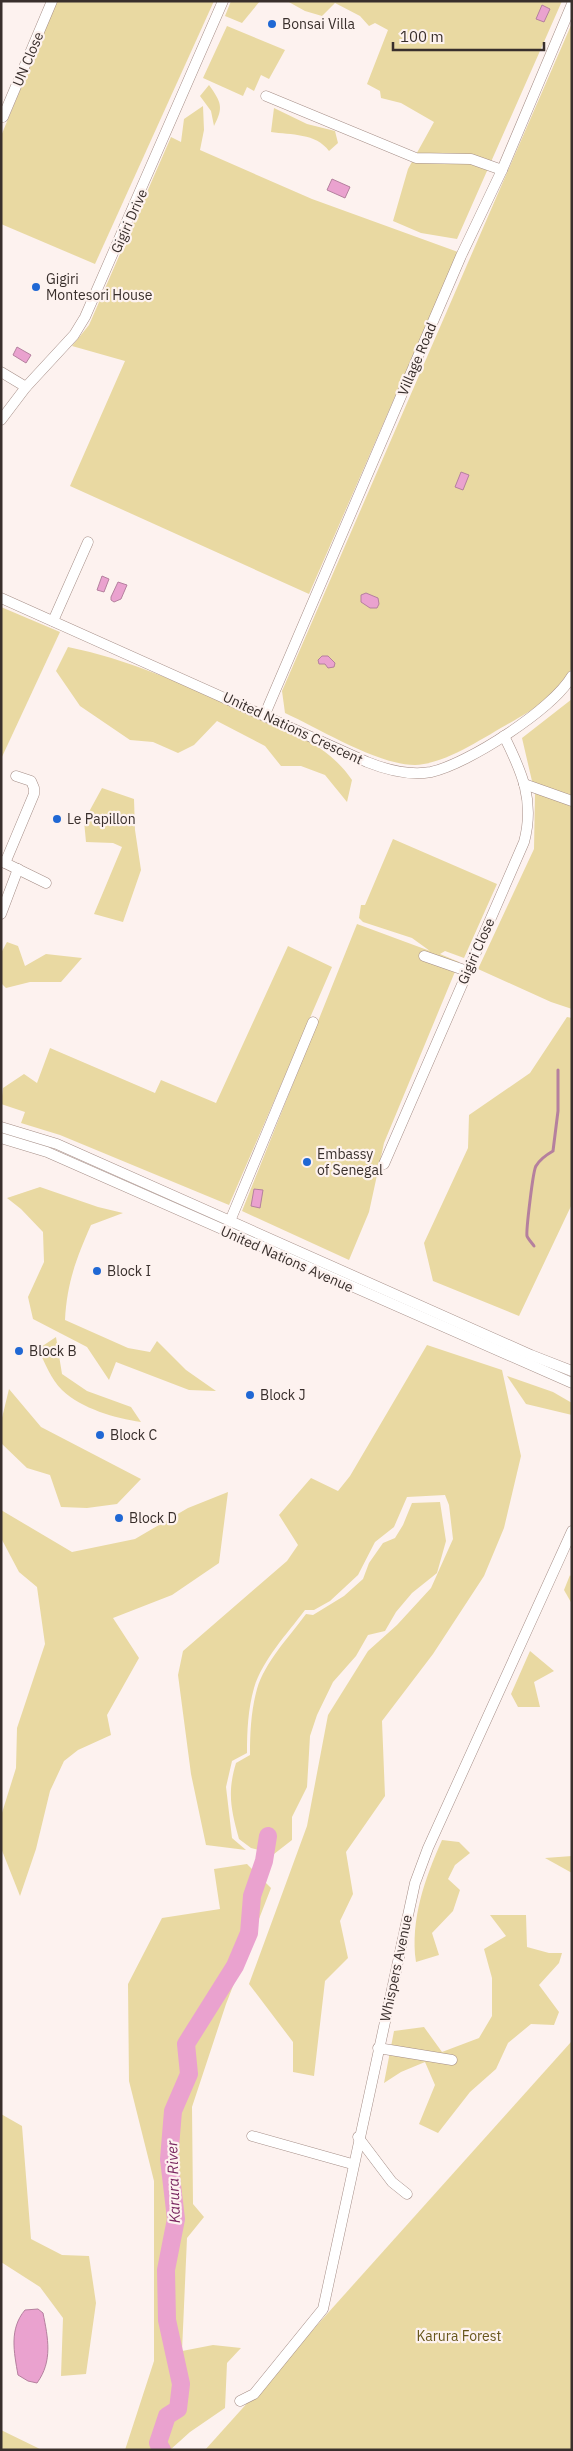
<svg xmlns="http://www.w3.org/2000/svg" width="573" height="2451" font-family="'IBM Plex Sans',sans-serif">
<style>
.green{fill:#e9d9a2}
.water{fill:#eaa2cf;stroke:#b5809e}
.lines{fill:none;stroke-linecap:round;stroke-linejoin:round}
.stream{stroke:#b5809e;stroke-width:3}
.river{stroke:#eaa2cf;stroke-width:18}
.minor-casing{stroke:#a58e87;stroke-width:11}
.minor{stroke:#fff;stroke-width:10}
.poi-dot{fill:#2068d4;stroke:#fdf2ef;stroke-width:2}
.labels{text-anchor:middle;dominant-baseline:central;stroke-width:4.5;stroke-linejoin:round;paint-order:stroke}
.poi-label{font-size:14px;fill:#392f2c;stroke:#fdf2ef;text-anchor:start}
.street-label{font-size:14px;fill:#392f2c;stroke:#fdf2ef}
.park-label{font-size:14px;fill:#67561b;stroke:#fdf2ef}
.water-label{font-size:15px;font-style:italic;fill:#7a2861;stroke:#fdf2ef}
</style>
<rect width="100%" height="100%" fill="#fdf2ef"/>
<!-- green -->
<g class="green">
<path d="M57 1H214L95 264 1 224V136Z"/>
<path d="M231 1H260L242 23 225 16Z"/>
<path d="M287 1H562L457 239 421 233 393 221 408 169 434 122 401 103 381 98 380 91 367 84 388 30 375 23 369 26 360 16 335 3 322 16 305 11Z"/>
<path d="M572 23V666C566 689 534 709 515 720 487 735 447 764 415 765 378 765 320 729 285 713L282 691Z"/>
<path d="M227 26 285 50 269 79 261 75 254 91 247 87 243 96 203 78Z"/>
<path d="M209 85C221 102 224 107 214 126L211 111 200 96Z"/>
<path d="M203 106 204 130 200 150 312 199 458 252 309 594 70 486 125 361 72 346 89 325 171 137 181 142 184 119Z"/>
<path d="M274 108 307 124 335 131 338 143 329 151C316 133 291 135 271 132Z"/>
<path d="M1 607 60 632 1 759Z"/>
<path d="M68 647C127 659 181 683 236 708 277 726 326 741 352 780L347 802 325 775 301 766H281L265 746 217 721 194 745 178 753 153 742 130 740 80 706 56 671Z"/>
<path d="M572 699V1009L551 1002 478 969 534 849 535 794 522 738Z"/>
<path d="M102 788 134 799 135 830 141 870 123 922 94 914 122 847 113 843 86 842 84 821Z"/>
<path d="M393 839 497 884 464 958 445 951 440 954 459 962 384 1143 369 1212 349 1260 242 1211 357 924 430 951 412 938 363 922 359 918 361 905H365Z"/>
<path d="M7 942 18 946 25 966 46 954 82 958 61 982H30L6 988 1 983V953Z"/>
<path d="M288 946 332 967 229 1205 60 1135 21 1123 25 1112 1 1104 3 1088 24 1074 37 1083 50 1048 155 1093 161 1080 216 1103Z"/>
<path d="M567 1017 572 1018V1204L519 1316 433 1281 424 1243 468 1148 469 1115 530 1073Z"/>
<path d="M40 1187 98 1207 123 1213 91 1225C76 1259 67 1283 65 1320L128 1348 150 1352 157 1341 186 1370 216 1391 189 1390 116 1362 109 1380 87 1347 33 1319 28 1297 44 1262 43 1232 21 1209 7 1198Z"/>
<path d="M56 1337 62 1374 87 1391 131 1407 141 1422C115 1418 82 1409 62 1390 51 1379 45 1363 38 1349Z"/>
<path d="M427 1345 502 1370 521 1456 504 1528 484 1576 433 1654 382 1721 385 1796 346 1852 353 1894 340 1921 348 1958 325 1981 314 2076 293 2072V2042L249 1984 307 1826 328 1715 368 1651 397 1625 431 1588 453 1539 449 1505 445 1495 407 1497 394 1527 375 1542 358 1575 330 1601 314 1610H305C287 1634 263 1659 254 1688 248 1709 247 1731 247 1753L232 1761 226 1787 232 1838 246 1850 206 1845 191 1774 178 1675 183 1651 287 1561 298 1545 279 1515 311 1478 338 1491 350 1476Z"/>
<path d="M507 1376 553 1392 572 1403V1415L526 1404Z"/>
<path d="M9 1389 41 1427 141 1479 117 1504 87 1508 61 1507 50 1475 27 1468 1 1443V1422Z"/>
<path d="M228 1492 219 1563 172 1595 113 1618 139 1658 107 1715 111 1735 78 1750 64 1761 50 1791 36 1849 20 1896 1 1848V1816L16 1768 17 1728 45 1644 37 1587 19 1572 1 1538V1510L72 1552 135 1539 188 1508Z"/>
<path d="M440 1502 446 1541 437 1573 412 1593 396 1612 385 1631 368 1635 356 1656 333 1682 317 1715 310 1736 307 1787 292 1817V1840L274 1854 251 1848 239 1839C231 1809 227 1793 236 1763L250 1755C250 1733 251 1711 257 1689 265 1662 289 1637 306 1614L313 1615 344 1596 363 1579 369 1563 383 1543 395 1538 403 1525 412 1503Z"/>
<path d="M570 1575 572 1578V1604L564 1590Z"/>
<path d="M530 1651 554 1671 534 1682 540 1707H518L511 1694Z"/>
<path d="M442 1840 459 1842 470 1853 455 1865 448 1879 460 1890 453 1911 432 1933 439 1955 416 1962C410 1920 425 1878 442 1840Z"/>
<path d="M572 1856V1873L545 1858Z"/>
<path d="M247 1864 271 1888 226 2004 192 2107 193 2204 204 2217 187 2238 182 2351 213 2345 241 2348 227 2363 225 2408 190 2432 170 2450H125L154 2361V2181L129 2081 128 1984 162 1918 220 1909 214 1869Z"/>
<path d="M490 1915H526L527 1947 549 1953H562L559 1963 539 1985 559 2012 554 2025 531 2024 508 2043 496 2069 470 2092 438 2133 419 2124 435 2085 425 2062 401 2072 384 2083 394 2031 424 2027 442 2052 479 2038 492 2016V1978L484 1949 506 1936Z"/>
<path d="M571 2042 572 2450H205Z"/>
<path d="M1 2114 22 2126 31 2239 62 2255 89 2256 96 2303 86 2374 61 2376 63 2318 40 2287 1 2262Z"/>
<path d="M1 2430 42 2450H1Z"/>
</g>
<!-- water -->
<g class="water">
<path d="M542 5 550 9 544 22 536 19Z"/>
<path d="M332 179 350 187 345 198 327 190Z"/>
<path d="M17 347 31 355 26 363 13 355Z"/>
<path d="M461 472 469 475 463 490 455 487Z"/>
<path d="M102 576 109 579 104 592 97 590Z"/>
<path d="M118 582 127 585 121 599 114 602 111 600V597Z"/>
<path d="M366 593 378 598 379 604 377 608H370L361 602V595Z"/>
<path d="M322 656H328L335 663 334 667 328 668 325 664H319L318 660Z"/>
<path d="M254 1189 263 1190 260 1208 251 1206Z"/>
<path d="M38 2309 43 2313C48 2338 53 2361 37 2383L28 2381 18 2375C14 2352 9 2329 25 2310Z"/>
</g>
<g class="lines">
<!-- stream -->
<path class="stream" d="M534 1246C532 1243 528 1239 527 1236 526 1231 533 1170 536 1166 540 1159 546 1155 553 1151L558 1111V1070"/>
<!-- river -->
<path class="river" d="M162 2450 158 2443 167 2416 178 2409 181 2384 167 2320 166 2270 176 2219 169 2159 173 2111 189 2074 186 2044 235 1966 249 1933 252 1896 264 1861 268 1836"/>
<!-- minor casing -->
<g class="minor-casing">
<g id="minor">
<path d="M266 96 416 158 471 159 502 170"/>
<path d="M3 117 52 1"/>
<path d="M1 372 26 387"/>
<path d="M1 420 26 387 74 335 85 317 223 1"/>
<path d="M1 598 367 762C387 770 409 776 431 772 468 764 553 709 572 676"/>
<path d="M53 621 88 542"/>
<path d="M265 714 461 256 502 170 572 4"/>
<path d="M524 784 572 801"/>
<path d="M1 861 46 883"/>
<path d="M5 863 34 794V788L31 781 16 776"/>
<path d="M1 914 18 869"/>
<path d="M424 956 467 971"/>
<path d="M1 1127 57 1144 531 1355 572 1371"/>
<path d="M1 1138 47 1152 572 1383"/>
<path d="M384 1164 524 842C535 801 522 772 504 736"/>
<path d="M230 1221 313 1022"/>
<path d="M378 2048 452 2060"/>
<path d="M252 2136 352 2164"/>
<path d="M358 2137 392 2182 407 2194"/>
<path d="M240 2401 254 2394 323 2309 415 1883 428 1848 572 1531"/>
</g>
</g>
<!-- minor -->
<use href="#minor" class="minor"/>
</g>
<!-- markers -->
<g class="poi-dot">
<circle cx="272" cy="24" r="5"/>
<circle cx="36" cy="287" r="5"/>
<circle cx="57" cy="819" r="5"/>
<circle cx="307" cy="1162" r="5"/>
<circle cx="97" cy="1271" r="5"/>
<circle cx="19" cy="1351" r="5"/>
<circle cx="250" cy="1395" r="5"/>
<circle cx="100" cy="1435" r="5"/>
<circle cx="119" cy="1518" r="5"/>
</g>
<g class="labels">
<!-- poi labels -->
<g class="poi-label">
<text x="282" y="24">Bonsai Villa</text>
<text x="46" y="279">Gigiri<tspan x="46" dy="16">Montesori House</tspan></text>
<text x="67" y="819">Le Papillon</text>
<text x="317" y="1154">Embassy<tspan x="317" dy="16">of Senegal</tspan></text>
<text x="107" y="1271">Block I</text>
<text x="29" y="1351">Block B</text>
<text x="260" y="1395">Block J</text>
<text x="110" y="1435">Block C</text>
<text x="129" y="1518">Block D</text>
</g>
<!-- street labels -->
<g class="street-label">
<text transform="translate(28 59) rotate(-67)">UN Close</text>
<text transform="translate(129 221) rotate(-66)">Gigiri Drive</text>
<text transform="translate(417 359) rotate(-67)">Village Road</text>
<text transform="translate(293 728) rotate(25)">United Nations Crescent</text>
<text transform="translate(476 951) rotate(-66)">Gigiri Close</text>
<text transform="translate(287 1259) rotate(24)">United Nations Avenue</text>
<text transform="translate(396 1968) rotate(-78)">Whispers Avenue</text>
</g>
<!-- park labels -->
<g class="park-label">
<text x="459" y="2336">Karura Forest</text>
</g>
<!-- water labels -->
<g class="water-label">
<text transform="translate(173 2182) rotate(-92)">Karura River</text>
</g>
</g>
<!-- border -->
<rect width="573" height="2451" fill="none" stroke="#392f2c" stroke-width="5"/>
<!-- scale -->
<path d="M393 42v8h151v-8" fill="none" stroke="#392f2c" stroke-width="2.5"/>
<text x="400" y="42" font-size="15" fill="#392f2c" stroke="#fdf2ef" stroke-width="4" paint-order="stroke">100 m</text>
</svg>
